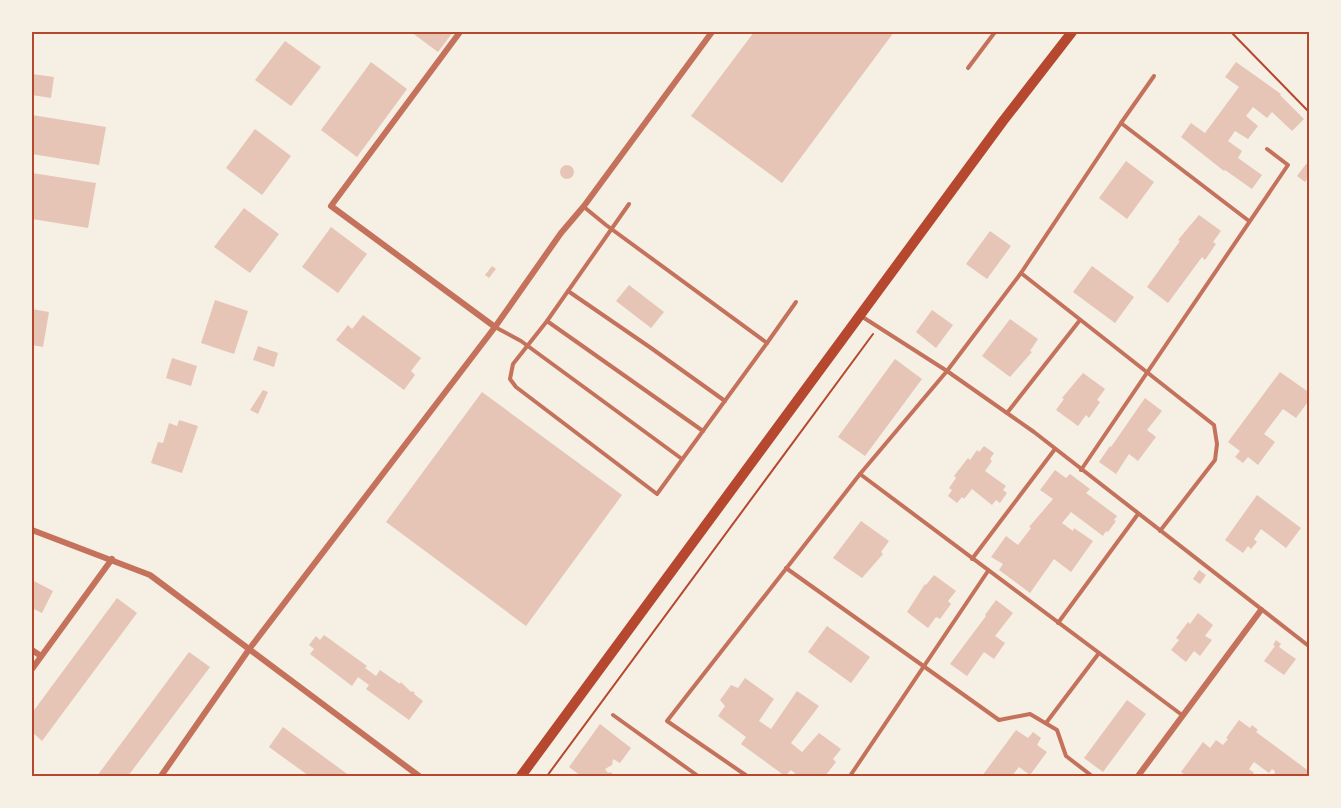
<svg xmlns="http://www.w3.org/2000/svg" width="1341" height="808" font-family="'PT Sans',sans-serif">
<style>
.building{fill:#e6c5b7}
.lines{fill:none;stroke-linecap:round;stroke-linejoin:round}
.path{stroke:#b5482f;stroke-width:2}
.service{stroke:#c5725c;stroke-width:4}
.minor{stroke:#c5725c;stroke-width:6}
.primary{stroke:#b5482f;stroke-width:10}
.neatline{fill:none;stroke:#b5482f;stroke-width:2}
</style>
<rect width="100%" height="100%" fill="#f6efe4"/>
<!-- building -->
<g class="building">
<path d="M411 32H453L438 52Z"/>
<path d="M754 32H894L782 183 691 116Z"/>
<path d="M285 41 321 67 291 106 255 80Z"/>
<path d="M371 62 407 89 357 157 321 130Z"/>
<path d="M1236 62 1281 94 1280 95 1304 119 1292 131 1272 112 1267 118 1253 107 1246 116 1258 126 1248 139 1235 131 1228 141 1242 151 1238 158 1262 175 1252 189 1225 170 1224 171 1181 137 1191 123 1205 133 1239 87 1225 77Z"/>
<path d="M32 74 54 77 51 98 32 95Z"/>
<path d="M32 115 106 127 99 165 32 154Z"/>
<path d="M255 129 291 156 262 195 226 168Z"/>
<path d="M1126 161 1154 182 1127 219 1099 198Z"/>
<path d="M1306 164 1310 166V175L1305 182 1297 176Z"/>
<circle cx="567" cy="172" r="7"/>
<path d="M32 173 96 183 88 228 32 219Z"/>
<path d="M244 208 279 234 250 273 214 247Z"/>
<path d="M1199 215 1221 231 1213 242 1216 244 1205 260 1202 257 1168 303 1147 287 1180 241 1178 240Z"/>
<path d="M331 227 367 254 338 293 302 267Z"/>
<path d="M990 231 1011 246 987 279 966 264Z"/>
<path d="M492 266 496 269 489 278 485 275Z"/>
<path d="M1092 266 1134 297 1115 323 1073 292Z"/>
<path d="M629 285 664 312 651 328 616 301Z"/>
<path d="M215 300 248 311 234 354 201 343Z"/>
<path d="M32 309 49 312 43 347 32 345Z"/>
<path d="M932 310 953 325 936 348 916 332Z"/>
<path d="M363 315 421 358 411 371 415 375 404 390 336 340 348 325 352 329Z"/>
<path d="M1010 319 1038 339 1030 351 1032 352 1010 377 982 356Z"/>
<path d="M258 346 278 353 274 367 253 360Z"/>
<path d="M172 358 197 366 191 386 166 378Z"/>
<path d="M895 359 922 379 865 456 838 437Z"/>
<path d="M1280 372 1310 393V399L1296 418 1283 409 1264 434 1275 442 1258 465 1248 457 1243 463 1235 457 1240 451 1228 442Z"/>
<path d="M1083 373 1105 389 1097 400 1100 402 1089 418 1086 415 1078 426 1056 410 1064 399 1062 398Z"/>
<path d="M263 390 268 392 258 414 250 410Z"/>
<path d="M482 392 622 495 526 626 386 522Z"/>
<path d="M1145 398 1162 411 1147 430 1156 437 1138 461 1129 454 1116 474 1099 462 1110 446 1111 447Z"/>
<path d="M179 420 198 426 182 473 151 463 158 442 163 443 169 423 177 426Z"/>
<path d="M984 446 994 453 990 459 992 461 985 471 1006 486 1003 490 1007 493 1000 503 996 500 992 505 972 489 964 499 962 497 957 503 948 496 952 490 949 488 956 478 954 476 968 458 970 460 977 450 979 452Z"/>
<path d="M1055 470 1066 478 1070 474 1090 489 1086 493 1117 516 1114 520 1116 521 1108 532 1106 531 1103 536 1071 512 1062 523 1073 531 1074 528 1093 541 1071 572 1054 559 1030 593 999 570 1003 564 991 557 1006 536 1018 545 1031 528 1029 527 1053 499 1040 490Z"/>
<path d="M1257 495 1301 528 1286 548 1261 529 1254 539 1257 542 1251 549 1248 546 1243 553 1225 540Z"/>
<path d="M861 521 889 541 881 552 883 554 862 578 833 558Z"/>
<path d="M1199 570 1206 575 1200 584 1193 579Z"/>
<path d="M934 575 956 591 948 601 951 604 940 619 936 617 928 628 907 612 925 584 926 585Z"/>
<path d="M32 580 53 591 42 613 32 608Z"/>
<path d="M117 598 137 613 42 741 32 732V713Z"/>
<path d="M996 600 1013 613 995 636 1005 643 994 659 984 652 967 676 950 664 986 616 985 615Z"/>
<path d="M1198 613 1213 625 1205 636 1212 640 1200 656 1194 651 1186 662 1171 650 1179 640 1176 638 1188 622 1190 624Z"/>
<path d="M827 626 870 657 851 683 808 652Z"/>
<path d="M324 635 367 666 365 668 376 676 380 670 400 684 401 682 411 692 412 691 415 693 414 694 423 701 409 720 366 689 369 685 358 677 352 686 310 654 314 649 309 645 316 636 320 640Z"/>
<path d="M1276 640 1281 644 1279 647 1296 659 1284 675 1264 661 1275 646 1273 645Z"/>
<path d="M189 652 210 667 128 776H97Z"/>
<path d="M745 678 774 699 759 721 771 729 797 691 819 706 791 743 802 752 819 733 841 749 833 759 836 762 825 776 821 775 798 776 791 770 785 776 741 744 746 737 718 716 725 706 720 700 731 685 738 688Z"/>
<path d="M1127 700 1146 714 1103 772 1084 758Z"/>
<path d="M1239 720 1250 728 1252 725 1258 730 1256 732 1310 772 1306 776H1274L1275 771 1272 769 1269 773 1254 762 1249 769 1254 773 1251 776H1186L1181 772 1203 742 1210 748 1216 740 1223 745 1228 739 1226 738Z"/>
<path d="M600 724 631 748 620 763 613 759 612 765 605 769 608 773 610 772 616 776H581L569 767Z"/>
<path d="M283 727 350 776H309L269 747Z"/>
<path d="M1016 730 1028 738 1033 732 1041 738 1037 745 1047 752 1030 775 1019 767 1012 776H982Z"/>
</g>
<g class="lines">
<!-- path -->
<g class="path">
<path d="M1231 32 1310 113"/>
<path d="M547 776 873 334"/>
</g>
<!-- service -->
<g class="service">
<path d="M968 68 995 32"/>
<path d="M1121 123 1154 76"/>
<path d="M629 204 547 321 703 431"/>
<path d="M1021 273 1121 123 1249 221"/>
<path d="M568 291 651 348 725 401"/>
<path d="M861 316 947 371 1034 432 1310 647"/>
<path d="M547 321 513 364 510 379 516 387 657 494 767 343 606 225 584 207"/>
<path d="M495 327 521 341 682 459"/>
<path d="M767 343 796 302"/>
<path d="M1007 413 1080 320"/>
<path d="M1081 470 1288 165 1267 149"/>
<path d="M860 474 1182 715"/>
<path d="M972 559 1055 449"/>
<path d="M786 568 999 720 1030 714 1057 730 1066 756 1092 776"/>
<path d="M1058 623 1138 514"/>
<path d="M613 715 698 776"/>
<path d="M1046 723 1099 653"/>
<path d="M747 776 667 721 860 474 947 371 1021 273 1214 425 1217 444 1215 460 1160 531"/>
<path d="M850 776 988 571"/>
</g>
<!-- minor -->
<g class="minor">
<path d="M460 32 331 206 495 327"/>
<path d="M32 530 150 575 419 776"/>
<path d="M32 650 41 656"/>
<path d="M32 669 112 559"/>
<path d="M161 776 250 648 495 327 561 233 584 206 712 32"/>
<path d="M1138 776 1261 610"/>
</g>
<!-- primary -->
<path class="primary" d="M521 776 1003 121 1072 32"/>
</g>
<!-- border -->
<rect width="1341" height="808" fill="none" stroke="#f6efe4" stroke-width="66"/>
<rect x="33" y="33" width="1275" height="742" class="neatline"/>
</svg>
